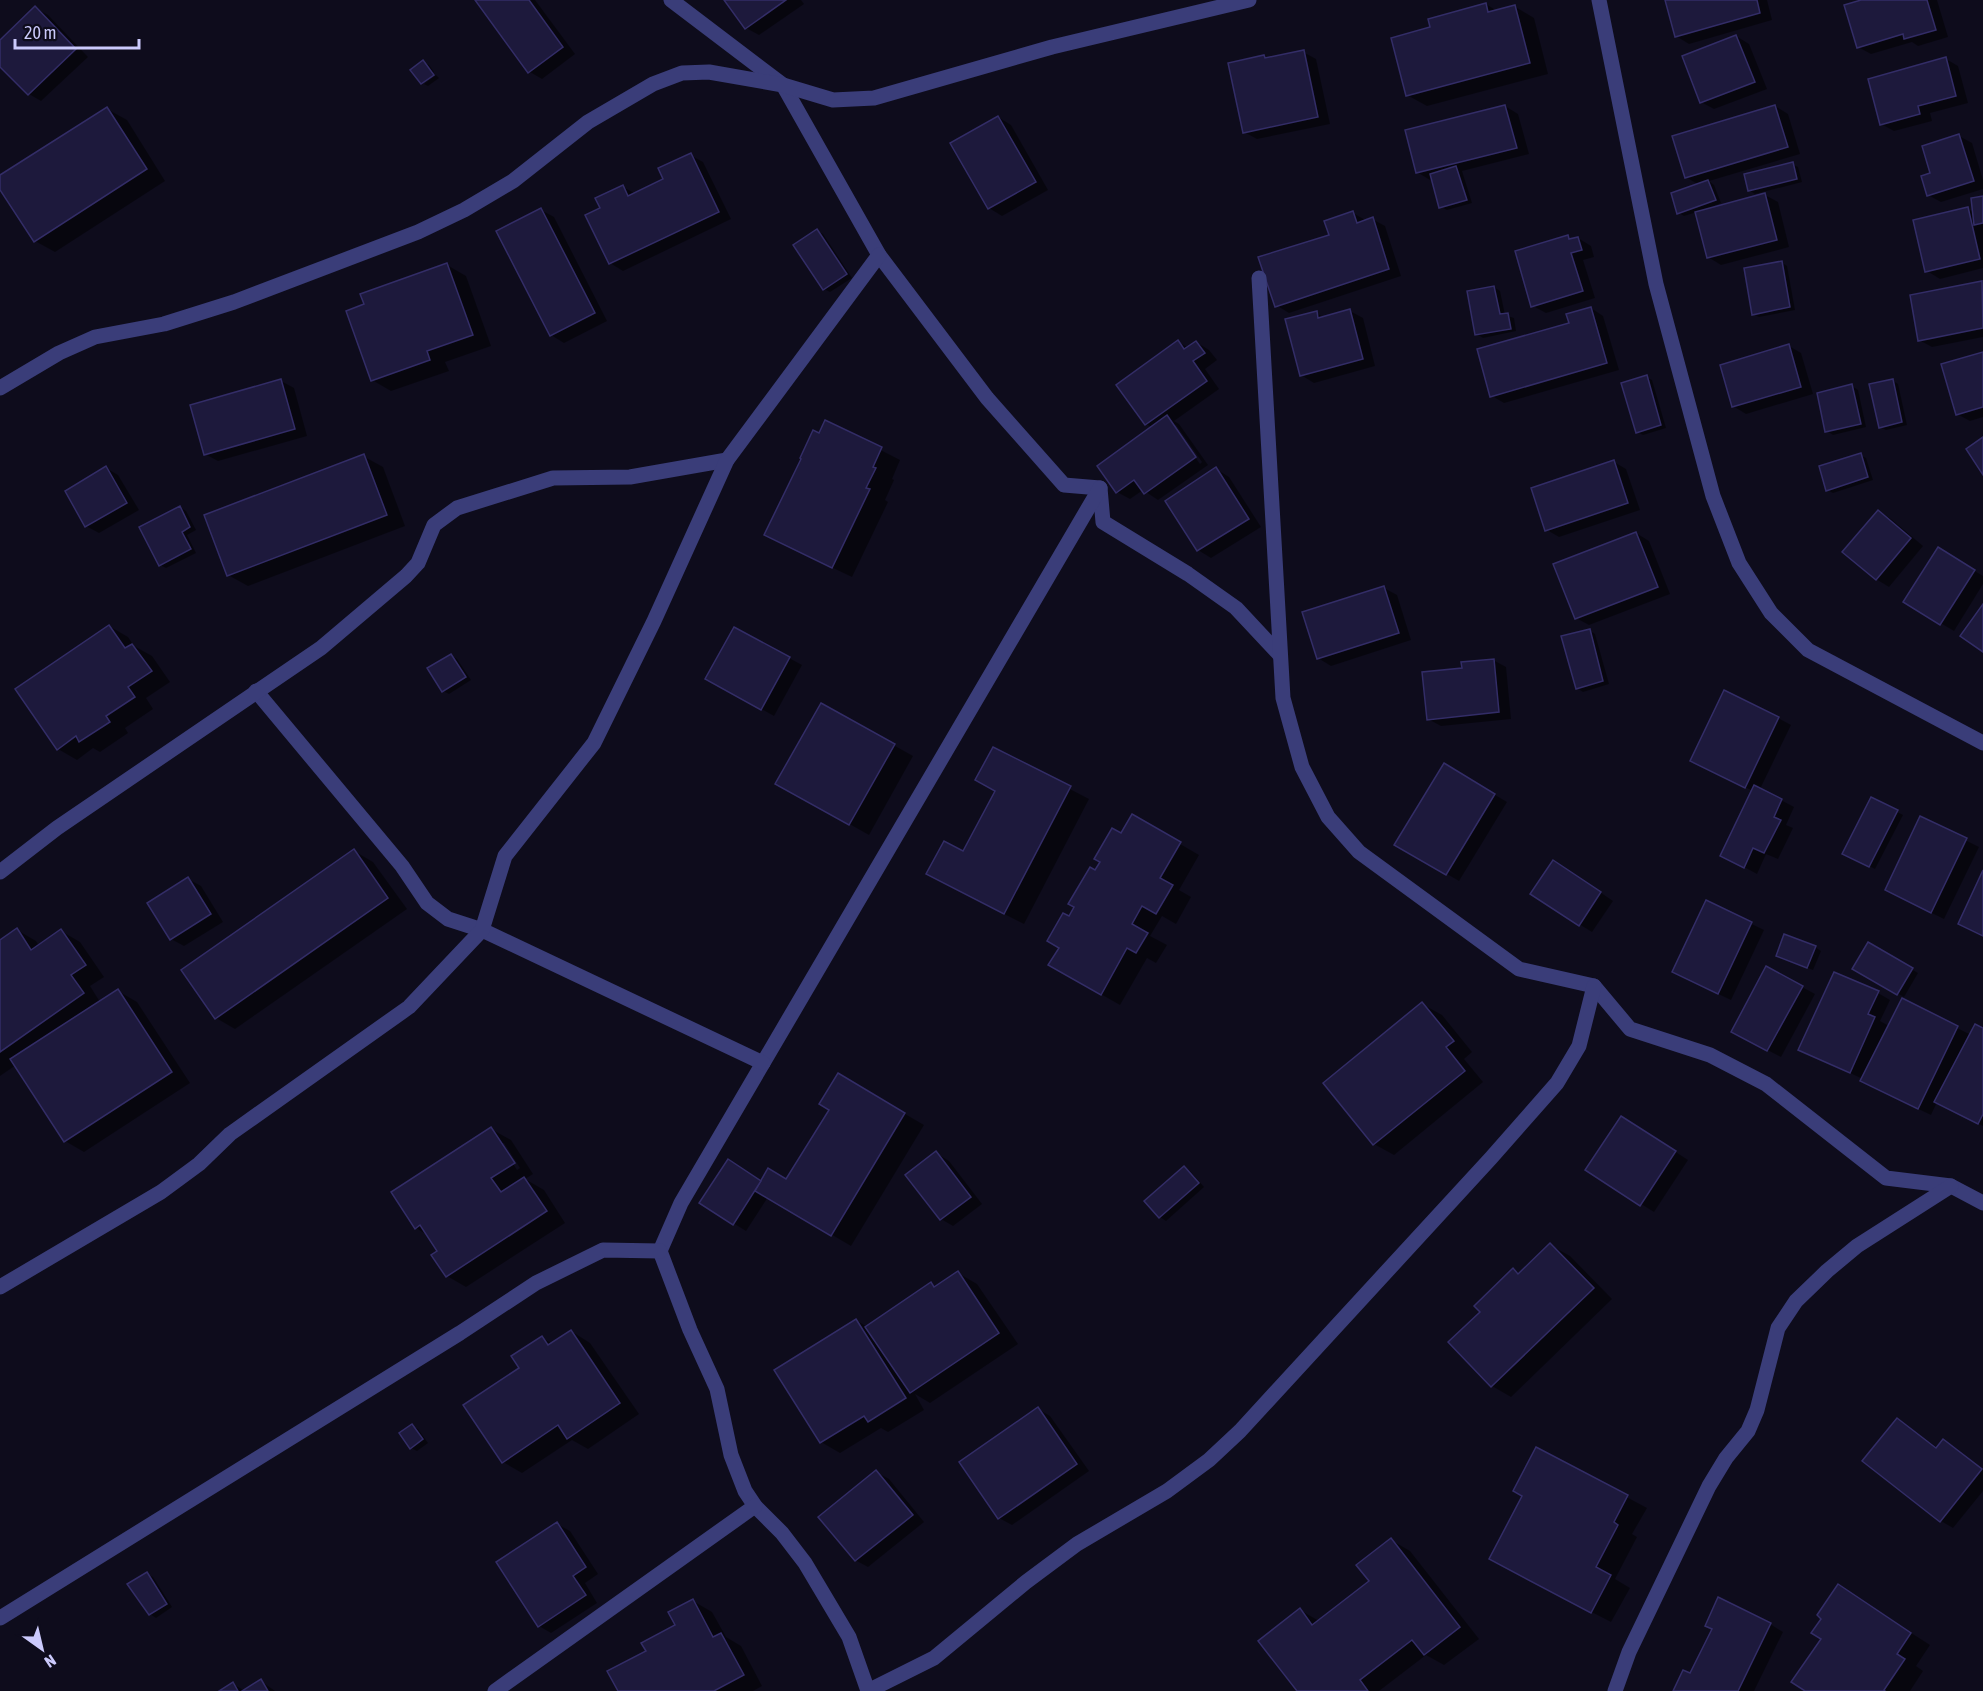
<svg xmlns="http://www.w3.org/2000/svg" width="1983" height="1691" font-family="'Asap Condensed',sans-serif">
<style>
.shadow{fill:#0007;fill-rule:evenodd}
.building{fill:#1d193c;stroke:#332d67;stroke-width:1.5}
.lines{fill:none;stroke-linecap:round;stroke-linejoin:round}
.street{stroke:#3a3d79;stroke-width:15}
</style>
<rect width="100%" height="100%" fill="#0e0c1c"/>
<!-- shadow -->
<g class="shadow">
<path d="M477 0H535L575 54 542 79 530 72Z"/>
<path d="M726 0H801L804 4 759 35 746 28Z"/>
<path d="M1666 0H1767L1772 20 1689 44 1676 36Z"/>
<path d="M1867 0H1937L1948 37 1918 46 1912 42 1871 54 1858 47Z"/>
<path d="M1486 4 1497 11 1514 6 1534 18 1548 74 1427 106 1407 95Z"/>
<path d="M35 8 48 15 88 57 41 101 29 94 0 65V42Z"/>
<path d="M1736 36 1749 44 1767 89 1714 109 1701 102Z"/>
<path d="M1303 52 1316 59 1330 124 1257 139 1244 132 1264 56 1269 59Z"/>
<path d="M1946 59 1958 66 1968 103 1930 113 1932 121 1894 131 1881 124Z"/>
<path d="M423 62 429 65 434 72 422 81Z"/>
<path d="M436 75 439 78 428 86 424 84Z"/>
<path d="M1505 106 1518 114 1529 154 1462 171 1472 203 1447 210 1441 207 1433 179 1430 180 1417 172Z"/>
<path d="M1775 106 1788 114 1800 154 1709 181 1714 185 1721 203 1714 206V208L1765 195 1778 202 1789 247 1721 265 1708 257 1697 212 1684 216 1679 213 1699 185 1686 177Z"/>
<path d="M107 109 127 120 165 181 55 252 35 241 0 187V177Z"/>
<path d="M998 117 1011 125 1048 190 1002 216 989 208 952 144Z"/>
<path d="M1959 136 1972 143 1983 180V189L1941 202 1928 195 1932 174Z"/>
<path d="M690 155 703 162 731 219 623 271 610 263 602 209 623 187 636 194 665 180Z"/>
<path d="M1792 164 1798 167 1802 182 1755 194 1749 190Z"/>
<path d="M1983 198V268L1940 279 1927 271 1968 209 1974 212Z"/>
<path d="M541 210 554 217 607 321 564 343 551 335Z"/>
<path d="M1353 213 1367 221 1372 219 1385 226 1401 276 1289 313 1276 305 1330 236Z"/>
<path d="M817 231 823 234 852 278 830 292 824 289Z"/>
<path d="M1568 237 1572 240 1578 238 1591 246 1594 257 1583 260 1595 298 1546 313 1533 306Z"/>
<path d="M1781 262 1787 266 1795 310 1759 317 1753 314Z"/>
<path d="M447 265 466 276 491 346 445 362 449 371 391 391 372 380 366 305Z"/>
<path d="M1982 283 1983 337 1932 347 1919 340Z"/>
<path d="M1494 287 1500 291 1505 315 1514 318 1516 331 1483 338 1477 334Z"/>
<path d="M1591 308 1603 316 1619 370 1504 403 1492 396 1570 324Z"/>
<path d="M1350 311 1363 318 1375 366 1314 383 1301 375 1316 313 1325 318Z"/>
<path d="M1178 342 1189 348 1196 342 1209 350 1217 360 1205 369 1219 389 1174 421 1179 424 1208 465 1158 500 1143 490 1130 499 1117 492 1152 427 1146 424 1118 385ZM1172 425H1176L1202 462 1200 464Z"/>
<path d="M1789 346 1801 353 1813 394 1746 414 1733 406Z"/>
<path d="M1983 354V417L1970 421 1957 414Z"/>
<path d="M1646 377 1652 380 1666 428 1643 435 1637 432Z"/>
<path d="M1892 380 1898 384 1907 425 1886 430 1880 427Z"/>
<path d="M281 381 294 388 307 436 218 461 205 454Z"/>
<path d="M1852 386 1858 390 1866 427 1833 435 1827 431Z"/>
<path d="M826 422 900 460 892 479 894 480 885 500 888 502 852 577 785 545 820 435Z"/>
<path d="M1860 455 1866 458 1873 480 1833 493 1827 490Z"/>
<path d="M363 456 383 467 405 526 248 586 228 575Z"/>
<path d="M1614 462 1626 469 1640 510 1559 537 1547 530Z"/>
<path d="M106 468 118 475 139 510 99 533 86 526Z"/>
<path d="M1216 469 1229 477 1261 527 1211 558 1198 550 1167 501Z"/>
<path d="M180 507 186 511 196 530 187 535 196 553 166 568 160 565Z"/>
<path d="M1878 511 1891 519 1923 546 1889 587 1876 579Z"/>
<path d="M1636 533 1649 541 1670 594 1589 625 1576 618Z"/>
<path d="M1938 549 1983 576V584L1954 631 1905 602Z"/>
<path d="M1384 588 1397 595 1411 640 1331 666 1318 658Z"/>
<path d="M109 626 128 637 134 646 152 656 170 682 146 698 153 709 125 728 128 733 100 752 93 748 77 760 58 749Z"/>
<path d="M1589 630 1595 634 1609 684 1583 692 1577 688Z"/>
<path d="M451 655 457 659 471 680 449 694 443 691Z"/>
<path d="M789 658 802 665 774 716 707 679Z"/>
<path d="M1493 660 1506 667 1511 719 1441 726 1428 719 1463 669Z"/>
<path d="M822 705 913 756 869 835 777 783Z"/>
<path d="M1778 718 1791 725 1760 789 1794 807 1786 825 1793 828 1778 859 1766 854 1757 874 1735 862 1753 791 1692 761Z"/>
<path d="M993 749 1089 799 1024 924 947 885 997 791Z"/>
<path d="M1444 765 1507 802 1459 881 1396 844Z"/>
<path d="M1872 799 1903 815 1875 869 1850 856Z"/>
<path d="M1132 816 1199 855 1179 890 1191 897 1176 924 1162 916 1150 936 1167 945 1156 963 1147 958 1120 1005 1050 965 1061 947 1069 918 1095 873Z"/>
<path d="M1921 818 1979 847 1944 919 1899 897Z"/>
<path d="M354 851 373 862 407 909 235 1029 216 1018Z"/>
<path d="M1566 869 1613 901 1592 932 1579 924Z"/>
<path d="M188 879 201 886 223 922 184 946 171 939Z"/>
<path d="M1707 902 1764 930 1731 1000 1687 979Z"/>
<path d="M17 930 36 941 39 946 61 931 80 942 104 977 90 986 100 1002 118 991 137 1002 190 1083 84 1152 65 1141 16 1065 0 1076V941Z"/>
<path d="M1868 944 1918 973 1904 997 1854 969Z"/>
<path d="M1815 947 1821 951 1813 970 1778 956Z"/>
<path d="M1767 968 1815 994 1781 1057 1746 1039Z"/>
<path d="M1878 993 1890 1000 1880 1021 1889 1026 1902 1000 1971 1035 1983 1029V1126L1937 1102 1931 1115 1875 1088 1863 1079 1800 1050Z"/>
<path d="M1422 1004 1442 1015 1472 1052 1464 1059 1483 1082 1394 1155 1374 1144 1325 1083Z"/>
<path d="M838 1075 924 1125 851 1246 768 1197 746 1231 701 1203 762 1182 787 1181 831 1110Z"/>
<path d="M1634 1125 1688 1160 1654 1212 1587 1170Z"/>
<path d="M491 1129 511 1140 533 1174 525 1179 544 1190 565 1223 466 1287 447 1276 439 1251 429 1236 416 1228ZM500 1143H504L520 1168 517 1170Z"/>
<path d="M936 1153 949 1161 982 1204 953 1226 941 1219Z"/>
<path d="M1185 1168 1190 1171 1204 1187 1166 1221 1160 1217 1147 1201Z"/>
<path d="M1550 1245 1570 1256 1612 1299 1511 1397 1492 1386 1482 1312 1513 1270 1521 1274Z"/>
<path d="M958 1273 977 1284 1018 1344 930 1403 915 1394 924 1410 888 1432 881 1428 840 1453 821 1442 856 1320 867 1327 931 1284 937 1287Z"/>
<path d="M571 1331 590 1343 639 1414 588 1449 572 1440 522 1473 503 1462 521 1369 542 1338 553 1344Z"/>
<path d="M1038 1409 1050 1416 1089 1471 1012 1525 999 1518Z"/>
<path d="M1897 1419 1938 1448 1944 1441 1956 1448 1983 1469V1491L1953 1528 1941 1521 1864 1460Z"/>
<path d="M412 1426 418 1429 428 1443 417 1451 411 1448Z"/>
<path d="M1537 1449 1647 1508 1632 1534 1637 1537 1615 1579 1630 1588 1611 1622 1510 1570 1524 1496Z"/>
<path d="M876 1472 889 1479 924 1522 868 1567 855 1560Z"/>
<path d="M557 1524 570 1531 598 1574 585 1583 597 1603 551 1633 539 1626Z"/>
<path d="M1391 1540 1410 1551 1479 1639 1444 1665 1426 1655 1379 1691H1299L1300 1610 1319 1621 1371 1581Z"/>
<path d="M147 1574 153 1577 172 1607 156 1618 150 1614Z"/>
<path d="M1838 1586 1930 1645 1916 1666 1923 1671 1910 1691H1807L1823 1639V1619Z"/>
<path d="M693 1601 712 1612 726 1637 741 1646 762 1686 753 1691H619L648 1651 677 1626Z"/>
<path d="M1770 1624 1783 1632 1754 1691H1675L1691 1675 1714 1629Z"/>
<path d="M261 1681 275 1691H222L233 1684 245 1691Z"/>
</g>
<!-- building -->
<g class="building">
<path d="M475 0H529L563 47 528 73Z"/>
<path d="M724 0H786L745 29Z"/>
<path d="M1665 0H1757L1760 13 1675 37Z"/>
<path d="M1861 0H1927L1936 30 1904 39 1903 34 1857 48 1844 5Z"/>
<path d="M1486 3 1488 12 1515 5 1530 63 1406 96 1391 38 1430 27 1428 19Z"/>
<path d="M35 6 76 49 28 95 0 67V40Z"/>
<path d="M1736 35 1755 82 1700 103 1682 56Z"/>
<path d="M1304 50 1318 117 1243 133 1228 63 1264 55 1265 58Z"/>
<path d="M1946 57 1956 96 1918 106 1920 114 1880 125 1868 79Z"/>
<path d="M423 60 434 75 421 84 410 70Z"/>
<path d="M1505 105 1517 148 1416 173 1405 130Z"/>
<path d="M1775 105 1788 147 1685 178 1672 136Z"/>
<path d="M107 107 147 169 34 242 0 190V175Z"/>
<path d="M998 116 1036 182 988 209 950 143Z"/>
<path d="M1959 134 1974 181 1927 196 1921 176 1930 173 1922 146Z"/>
<path d="M691 153 719 212 609 264 585 215 600 208 595 198 623 185 628 196 663 179 658 168Z"/>
<path d="M1793 162 1797 179 1748 191 1744 174Z"/>
<path d="M1456 166 1467 200 1439 208 1430 174Z"/>
<path d="M1708 180 1716 200 1677 214 1671 193Z"/>
<path d="M1765 193 1777 240 1707 258 1695 212Z"/>
<path d="M1983 196V223L1974 225 1971 198Z"/>
<path d="M1968 207 1980 259 1925 272 1913 220Z"/>
<path d="M541 208 595 313 550 336 496 231Z"/>
<path d="M1353 211 1357 223 1373 217 1389 269 1275 307 1258 257 1329 235 1324 221Z"/>
<path d="M817 229 847 274 823 290 793 245Z"/>
<path d="M1568 235 1569 239 1578 237 1582 250 1571 253 1583 291 1531 307 1515 251Z"/>
<path d="M1782 261 1790 307 1752 315 1744 268Z"/>
<path d="M447 263 473 335 427 351 430 360 371 381 346 311 364 304 360 294Z"/>
<path d="M1982 281 1983 328 1918 341 1910 295Z"/>
<path d="M1494 286 1500 314 1508 313 1511 329 1475 335 1467 291Z"/>
<path d="M1591 307 1607 363 1490 397 1477 349 1569 323 1566 314Z"/>
<path d="M1350 309 1363 359 1300 376 1285 319 1317 311 1318 318Z"/>
<path d="M1178 340 1184 349 1196 341 1205 353 1193 361 1207 381 1145 425 1116 385Z"/>
<path d="M1789 344 1801 387 1732 407 1720 365Z"/>
<path d="M1983 352V407L1956 415 1941 364Z"/>
<path d="M1647 375 1661 425 1636 433 1621 383Z"/>
<path d="M281 379 295 429 204 455 190 405Z"/>
<path d="M1893 379 1902 422 1879 428 1869 384Z"/>
<path d="M1852 384 1861 424 1825 432 1817 393Z"/>
<path d="M1167 415 1196 457 1144 494 1134 480 1116 493 1097 466Z"/>
<path d="M825 420 882 447 873 467 876 468 866 488 870 489 832 568 764 535 801 459 800 458 813 430 819 433Z"/>
<path d="M1983 437V475L1966 449Z"/>
<path d="M1861 453 1868 477 1826 491 1819 466Z"/>
<path d="M364 454 387 515 227 576 204 515Z"/>
<path d="M1614 460 1628 503 1545 531 1531 488Z"/>
<path d="M106 466 127 503 85 527 65 491Z"/>
<path d="M1216 467 1249 519 1197 551 1165 501Z"/>
<path d="M180 506 190 527 182 532 191 549 159 566 139 527Z"/>
<path d="M1878 510 1911 538 1876 580 1842 552Z"/>
<path d="M1636 532 1658 587 1575 619 1553 564Z"/>
<path d="M1938 547 1975 570 1940 625 1903 602Z"/>
<path d="M1384 586 1399 633 1317 659 1302 612Z"/>
<path d="M1983 604V652L1960 636Z"/>
<path d="M109 625 125 648 132 644 152 671 128 687 135 697 106 716 110 722 79 742 76 736 57 750 15 689Z"/>
<path d="M734 627 790 657 761 710 705 679Z"/>
<path d="M1590 629 1603 681 1576 689 1561 636Z"/>
<path d="M451 654 466 677 442 692 427 668Z"/>
<path d="M1494 659 1499 712 1427 720 1422 672 1462 668 1461 662Z"/>
<path d="M1724 690 1779 717 1745 788 1690 761Z"/>
<path d="M821 703 895 744 849 825 775 784Z"/>
<path d="M993 747 1071 786 1004 914 926 874 944 841 963 851 995 791 975 780Z"/>
<path d="M1444 763 1495 794 1446 875 1394 845Z"/>
<path d="M1754 785 1782 799 1774 817 1781 820 1764 853 1753 848 1744 868 1720 856Z"/>
<path d="M1871 797 1898 810 1869 867 1842 854Z"/>
<path d="M1132 814 1181 842 1160 878 1173 885 1156 914 1142 906 1132 924 1148 933 1136 953 1127 948 1101 995 1048 965 1059 948 1047 941 1063 913 1069 916 1074 907 1068 904 1090 867 1095 870 1100 862 1094 859 1112 828 1121 833Z"/>
<path d="M1920 816 1967 838 1931 913 1885 890Z"/>
<path d="M354 849 388 898 215 1019 181 970Z"/>
<path d="M1553 860 1601 892 1579 926 1530 894Z"/>
<path d="M1983 870V936L1958 924Z"/>
<path d="M188 877 211 914 170 940 147 903Z"/>
<path d="M1706 900 1752 922 1718 994 1672 972Z"/>
<path d="M17 928 31 950 61 929 86 965 71 975 84 993 0 1052V940Z"/>
<path d="M1784 934 1816 946 1807 968 1776 956Z"/>
<path d="M1868 942 1913 968 1897 995 1852 969Z"/>
<path d="M1766 966 1803 986 1767 1051 1731 1032Z"/>
<path d="M1834 972 1879 991 1868 1014 1875 1017 1850 1073 1798 1050Z"/>
<path d="M118 989 172 1072 64 1142 10 1059Z"/>
<path d="M1902 998 1958 1026 1918 1109 1860 1081Z"/>
<path d="M1422 1002 1454 1041 1446 1047 1465 1071 1373 1145 1323 1083Z"/>
<path d="M1975 1024 1983 1028V1114L1978 1124 1934 1102Z"/>
<path d="M838 1073 905 1113 831 1236 755 1191 768 1168 786 1179 829 1110 819 1104Z"/>
<path d="M1621 1116 1676 1151 1640 1206 1585 1170Z"/>
<path d="M491 1127 515 1163 491 1178 501 1192 524 1177 547 1211 446 1277 431 1255 437 1251 420 1225 415 1229 391 1192Z"/>
<path d="M936 1151 971 1197 940 1220 905 1175Z"/>
<path d="M728 1159 761 1181 733 1225 699 1203Z"/>
<path d="M1184 1166 1199 1183 1159 1218 1144 1201Z"/>
<path d="M1550 1243 1594 1288 1491 1387 1448 1342 1480 1312 1474 1306 1513 1268 1518 1274Z"/>
<path d="M958 1271 999 1333 910 1393 865 1327 931 1282 934 1287Z"/>
<path d="M856 1319 906 1398 868 1422 864 1416 820 1443 774 1370Z"/>
<path d="M571 1330 620 1403 567 1439 558 1425 502 1463 463 1405 519 1368 511 1356 542 1336 548 1345Z"/>
<path d="M1038 1407 1077 1464 998 1519 959 1462Z"/>
<path d="M1897 1418 1936 1448 1943 1439 1982 1469 1940 1522 1862 1461Z"/>
<path d="M412 1424 423 1439 410 1449 399 1433Z"/>
<path d="M1536 1447 1628 1495 1614 1522 1618 1525 1596 1567 1611 1575 1591 1613 1489 1559 1522 1496 1513 1491Z"/>
<path d="M876 1470 913 1515 855 1561 818 1517Z"/>
<path d="M557 1522 586 1567 573 1576 586 1595 538 1627 496 1562Z"/>
<path d="M1391 1538 1460 1627 1424 1655 1412 1640 1360 1680 1368 1691H1297L1258 1641 1300 1608 1312 1625 1369 1581 1356 1565Z"/>
<path d="M147 1572 167 1604 149 1615 127 1584Z"/>
<path d="M1838 1584 1911 1633 1897 1654 1905 1659 1884 1690 1885 1691H1805L1791 1682 1821 1639 1811 1633 1821 1619 1817 1615Z"/>
<path d="M1718 1597 1771 1623 1738 1691H1673L1683 1670 1690 1673 1712 1629 1705 1626Z"/>
<path d="M693 1599 713 1637 721 1633 744 1675 714 1691H618L607 1671 646 1651 641 1643 675 1625 668 1612Z"/>
<path d="M261 1679 268 1691H242Z"/>
<path d="M233 1682 238 1691H219Z"/>
</g>
<g class="lines">
<!-- street -->
<g class="street">
<path d="M671 0 783 85 879 255 987 398 1064 485 1100 488 1103 522 1188 574 1236 608 1280 655"/>
<path d="M1599 0 1656 284 1713 496 1739 563 1771 613 1808 650 1983 743"/>
<path d="M1259 278 1283 698 1302 767 1328 817 1359 852 1519 969 1594 986 1630 1029 1710 1055 1766 1084 1886 1178 1951 1186 1983 1203"/>
<path d="M0 388 59 353 95 337 164 324 234 302 418 232 464 210 513 181 588 122 653 84 682 73 709 72 783 85 833 100 874 98 1052 47 1249 0"/>
<path d="M1100 488 681 1203 660 1251 690 1330 717 1389 731 1455 745 1491 755 1506 782 1533 805 1563 849 1637 868 1691 934 1658 1026 1582 1077 1544 1167 1491 1209 1460 1240 1431 1491 1158 1557 1083 1579 1046 1594 986"/>
<path d="M256 691 402 866 427 903 448 919 482 930 763 1063"/>
<path d="M0 872 57 828 321 648 406 576 418 563 434 525 457 508 553 478 630 477 727 460"/>
<path d="M0 1287 161 1192 199 1164 230 1134 409 1007 482 930 505 856 594 743 654 621 727 460 879 255"/>
<path d="M0 1618 460 1333 536 1283 603 1250 660 1251"/>
<path d="M495 1691 755 1506"/>
<path d="M1615 1691 1629 1652 1709 1486 1726 1458 1748 1431 1757 1410 1778 1328 1796 1301 1827 1271 1857 1246 1951 1186"/>
</g>
</g>
<!-- north arrow -->
<g transform="translate(42 1649) rotate(146)" stroke="#0e0c1c" stroke-width="4.5" paint-order="stroke">
<path d="M0-4.5L10 22L0 15L-10 22Z" fill="#cbcafc"/>
<text y="-9" font-size="16" font-weight="bold" text-anchor="middle" fill="#cbcafc">N</text>
</g>
<!-- scale -->
<path d="M15 39v9h124v-9" fill="none" stroke="#cbcafc" stroke-width="3"/>
<text x="24" y="39" font-size="18" fill="#cbcafc" stroke="#0e0c1c" stroke-width="4.5" paint-order="stroke">20 m</text>
</svg>
